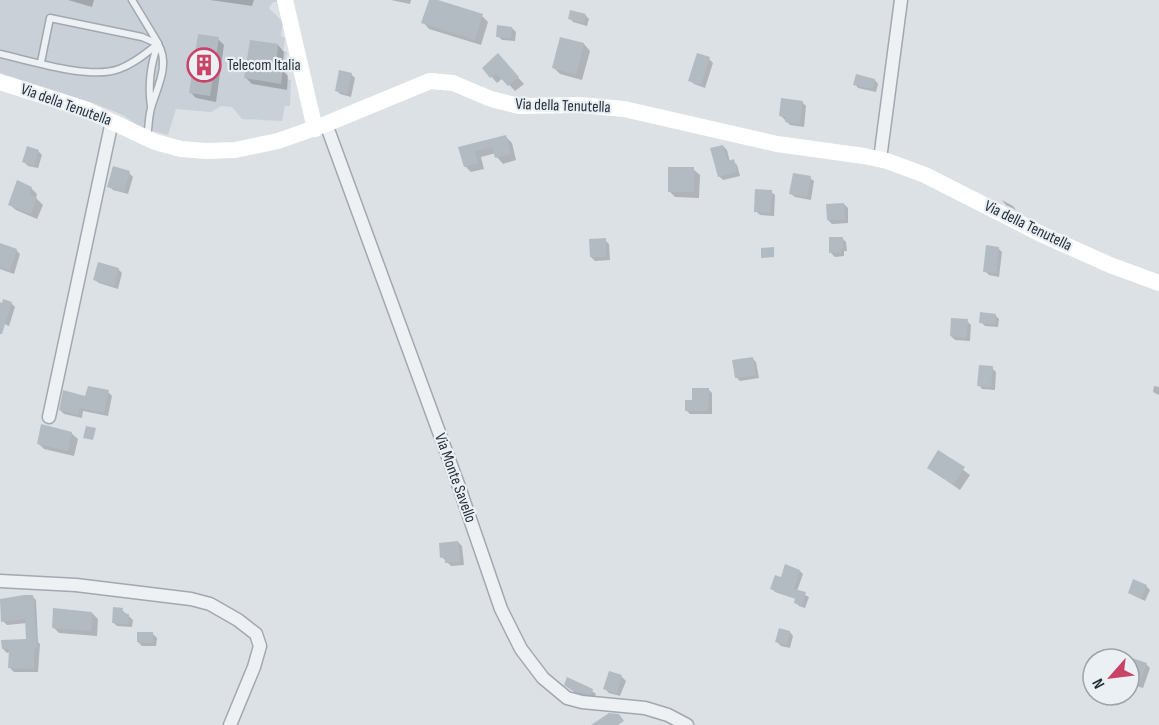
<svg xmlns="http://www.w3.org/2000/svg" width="1159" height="725" font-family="'Sofia Sans Condensed',sans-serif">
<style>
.built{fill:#cad0d7}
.shadow{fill:#0003}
.building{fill:#b3bbc2}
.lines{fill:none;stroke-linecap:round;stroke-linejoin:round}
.lane-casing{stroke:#a2a8af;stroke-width:9}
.street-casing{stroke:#a2a8af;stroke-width:15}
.lane{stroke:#eef1f4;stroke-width:6}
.street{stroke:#eef1f4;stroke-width:12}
.secondary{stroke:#fff;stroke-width:16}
.labels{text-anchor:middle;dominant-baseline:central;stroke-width:4.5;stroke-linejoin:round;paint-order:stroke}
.poi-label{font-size:16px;fill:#26303b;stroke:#ebf0f4;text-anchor:start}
.street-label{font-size:16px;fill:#26303b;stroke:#ebf0f4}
</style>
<rect width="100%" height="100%" fill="#dce1e6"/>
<!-- built -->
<path class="built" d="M0 0H279V2H273L269 8 283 22 281 36 285 38 283 51 287 52 284 65 288 67 287 79 291 80 290 106H285L282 121 242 119 232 107 221 106 211 112 176 109 168 135 141 128 123 115 96 104 0 73Z"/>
<!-- shadow -->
<g class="shadow">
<path d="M68 0H94L92 7Z"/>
<path d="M210 0H254L252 6Z"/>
<path d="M391 0H411L410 4Z"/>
<path d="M430 0 482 16 488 22 481 45 429 29 423 22Z"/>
<path d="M585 15 589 19 587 26 573 22 570 18Z"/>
<path d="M512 28 516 32 515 41 502 40 498 36Z"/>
<path d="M218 39 224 45 216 102 196 98 190 92Z"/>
<path d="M561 39 584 44 590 51 582 80 560 74 554 68Z"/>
<path d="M278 45 284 52 282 70 288 76 287 90 252 84 246 78Z"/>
<path d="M709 59 713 63 705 88 694 84 690 80Z"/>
<path d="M504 62 524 84 515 91 503 78 497 83 484 68Z"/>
<path d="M351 74 355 78 351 97 340 94 336 90Z"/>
<path d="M875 80 878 84 876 92 858 88 855 84Z"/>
<path d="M802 102 806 106 804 127 790 125 781 116Z"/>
<path d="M505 136 512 143 516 160 503 164 497 157 496 153 481 157 484 169 471 172 465 166 460 148Z"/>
<path d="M723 146 727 150 730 162 733 161 737 165 740 176 723 180 719 176Z"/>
<path d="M38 151 42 155 38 168 28 166 24 162Z"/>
<path d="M693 169 700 175 699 198 675 197 669 191Z"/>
<path d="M129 173 133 177 128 194 113 190 109 186Z"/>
<path d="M810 178 814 181 811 200 795 197 791 194Z"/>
<path d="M31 188 37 194 36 198 43 205 37 219 16 210 9 204Z"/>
<path d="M771 192 775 195 774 216 760 215 756 211Z"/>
<path d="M1002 200 1013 206 1016 210 1006 205Z"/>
<path d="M844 204 848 208V223L832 224 828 220Z"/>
<path d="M842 238 846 242 847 251H844V256L835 257 831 253Z"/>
<path d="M605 240 609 244 610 260 595 261 591 257Z"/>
<path d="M0 245 16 250 20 254 14 274 0 269Z"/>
<path d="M998 248 1002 252 999 277 989 275 985 271Z"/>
<path d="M118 269 122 273 118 289 99 283 95 280Z"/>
<path d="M11 303 15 307 9 326 2 323 0 326V304Z"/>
<path d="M995 315 999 319 998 327 985 326 981 322Z"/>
<path d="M967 321 971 325 970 341 955 340 951 336Z"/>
<path d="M752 358 756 362 759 378 740 381 736 377Z"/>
<path d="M992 368 996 372 995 390 982 389 979 385Z"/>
<path d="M1154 386 1159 387V395L1153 392Z"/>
<path d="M708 389 712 393V414H690L686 410Z"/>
<path d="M108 392 112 396 108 416 83 411 82 418 64 414 60 410 87 398Z"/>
<path d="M71 433 78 439 74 456 44 449 38 443Z"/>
<path d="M939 452 970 475 960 490 929 468Z"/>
<path d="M458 542 462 546 464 565 451 566 442 557Z"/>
<path d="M800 571 803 574 797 591 809 597 805 608 799 606 795 602 796 599 775 592 772 588 782 579Z"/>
<path d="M1146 586 1150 590 1145 601 1129 593Z"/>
<path d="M33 597 36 600 38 642 40 644 38 672H14L10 668V652L7 653 3 649 27 640V623L7 625 3 621Z"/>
<path d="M122 610 133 620 132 627 117 626 113 622Z"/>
<path d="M92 613 98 619 97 636 59 633 53 627Z"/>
<path d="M790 632 793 636 790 648 781 646 777 642Z"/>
<path d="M153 634 157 638 156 646H142L138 642Z"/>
<path d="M1146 664 1150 668 1143 688 1130 684 1129 671Z"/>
<path d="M610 673 622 677 626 681 620 696 609 693 605 689Z"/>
<path d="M570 688 592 691 596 694 594 698 589 697 576 694Z"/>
</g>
<!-- building -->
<g class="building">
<path d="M429 0H438L483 14 475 40 421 23Z"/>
<path d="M570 10 586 14 584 23 568 19Z"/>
<path d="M497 25 512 27 511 38 496 37Z"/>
<path d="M198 34 219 37 210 96 189 93Z"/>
<path d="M560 37 584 43 576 75 552 68Z"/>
<path d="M250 40 278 44 276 68 283 69 281 84 244 78Z"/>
<path d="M498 53 519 77 508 86 496 73 490 78 482 68Z"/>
<path d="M697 53 710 57 701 85 688 81Z"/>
<path d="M339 70 352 73 347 94 335 91Z"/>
<path d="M856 74 875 79 873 89 853 85Z"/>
<path d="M781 98 803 101 800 124 785 122 786 117 779 116Z"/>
<path d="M506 135 511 154 495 158 492 147 475 151 478 163 464 167 458 147Z"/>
<path d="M723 145 728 161 734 159 737 172 718 177 710 148Z"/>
<path d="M27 146 39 150 34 166 22 162Z"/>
<path d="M113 166 130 171 124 192 107 187Z"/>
<rect x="668" y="167" width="26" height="25"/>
<path d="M793 173 811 176 807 197 789 194Z"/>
<path d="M17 180 32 187 29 194 37 198 31 214 8 205Z"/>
<path d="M755 189 772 190 771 213 754 212Z"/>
<path d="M844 203 845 220H827L826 204Z"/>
<path d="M829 237H843V248H841V253H829Z"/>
<path d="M606 238V257H590L589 239Z"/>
<path d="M0 243 17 249 10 271 0 267Z"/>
<path d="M986 245 999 247 996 273 983 272Z"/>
<path d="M774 247V257L761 258V248Z"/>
<path d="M98 262 119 268 114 286 93 280Z"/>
<path d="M3 299 12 302 2 334H0V302L2 303Z"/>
<path d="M980 312 996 314 995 324 979 323Z"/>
<path d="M951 318 968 319 966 338 950 336Z"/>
<path d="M753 357 756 375 735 378 732 360Z"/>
<path d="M979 365 993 366 991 387 977 386Z"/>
<path d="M88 386 109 390 104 413 80 408 78 415 59 410 63 390 85 396Z"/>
<path d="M692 388H709L708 411H685V400H692Z"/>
<path d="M41 424 72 432 68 451 37 444Z"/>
<path d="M86 426 96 428 93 440 83 438Z"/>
<path d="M938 450 965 467 953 485 927 468Z"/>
<path d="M458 541 460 562 445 563V557L440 558 439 543Z"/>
<path d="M785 564 800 570 794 589 806 592 802 606 794 603 795 598 770 589 775 575 781 577Z"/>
<path d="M1133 579 1147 585 1141 599 1128 593Z"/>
<path d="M24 595H33L37 648H34V669L8 668 9 649H2L1 640 26 639 25 619 1 622 0 599Z"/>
<path d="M113 607 123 608 122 613 129 614 128 624 112 623Z"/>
<path d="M53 608 92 612 91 631 52 628Z"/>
<path d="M779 628 790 631 787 645 775 642Z"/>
<path d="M137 632H153V643L137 642Z"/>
<path d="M1132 658 1147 663 1139 685 1129 682V666Z"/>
<path d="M609 671 622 675 617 694 603 689Z"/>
<path d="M567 677 593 689 591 695 571 690 564 685Z"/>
<path d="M609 713 619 714 624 721 618 725H591Z"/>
</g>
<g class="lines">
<!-- lane casing -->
<g class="lane-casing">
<g id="lane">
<path d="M132 0 158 43"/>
<path d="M0 54C31 61 90 80 119 69 134 64 146 53 158 44"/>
<path d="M41 62 50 18 142 37 158 44"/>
<path d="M148 130C149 121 149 113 152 105 158 86 170 63 158 44 151 63 148 86 151 106"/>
</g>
</g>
<!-- street casing -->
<g class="street-casing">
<g id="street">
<path d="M326 124 458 484 501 609 521 649 543 678 567 698 582 702 645 708 668 715 687 725"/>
<path d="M880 159 901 0"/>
<path d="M49 417 112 121"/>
<path d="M0 581 76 585 191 599 210 604 238 620 256 634 260 646 254 667 230 725"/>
</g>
</g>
<!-- lane -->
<use href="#lane" class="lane"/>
<!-- street -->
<use href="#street" class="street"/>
<!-- secondary -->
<g class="secondary">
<path d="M285 0 315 129"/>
<path d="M0 82 85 109 155 142 181 149 206 151 235 150 278 141 326 124 430 81 453 83 491 99 519 106 580 105 624 109 777 144 864 156 887 161 925 175 1043 235 1110 265 1159 283"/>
</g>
</g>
<!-- icons -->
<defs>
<g id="building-ring" transform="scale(1.725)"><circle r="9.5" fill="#ebf0f4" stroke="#c94367" stroke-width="1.5"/><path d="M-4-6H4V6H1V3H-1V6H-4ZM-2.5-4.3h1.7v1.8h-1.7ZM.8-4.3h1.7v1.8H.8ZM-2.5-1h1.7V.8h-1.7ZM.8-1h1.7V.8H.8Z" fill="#c94367"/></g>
</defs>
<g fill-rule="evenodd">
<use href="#building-ring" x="204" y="65"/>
</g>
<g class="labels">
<!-- poi labels -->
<g class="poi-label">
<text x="227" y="65">Telecom Italia</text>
</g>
<!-- street labels -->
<g class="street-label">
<text transform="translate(66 105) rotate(20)">Via della Tenutella</text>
<text transform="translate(563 106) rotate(2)">Via della Tenutella</text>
<text transform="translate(1028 226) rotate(26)">Via della Tenutella</text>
<text transform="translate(455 478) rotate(70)">Via Monte Savello</text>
</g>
</g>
<!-- north arrow -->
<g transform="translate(1111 677) rotate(242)"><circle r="28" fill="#ebf0f4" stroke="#9ca3aa" stroke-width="1.5"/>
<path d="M0-4.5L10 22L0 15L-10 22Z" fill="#c94367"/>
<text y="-9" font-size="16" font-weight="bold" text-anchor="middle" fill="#26303b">N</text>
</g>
</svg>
